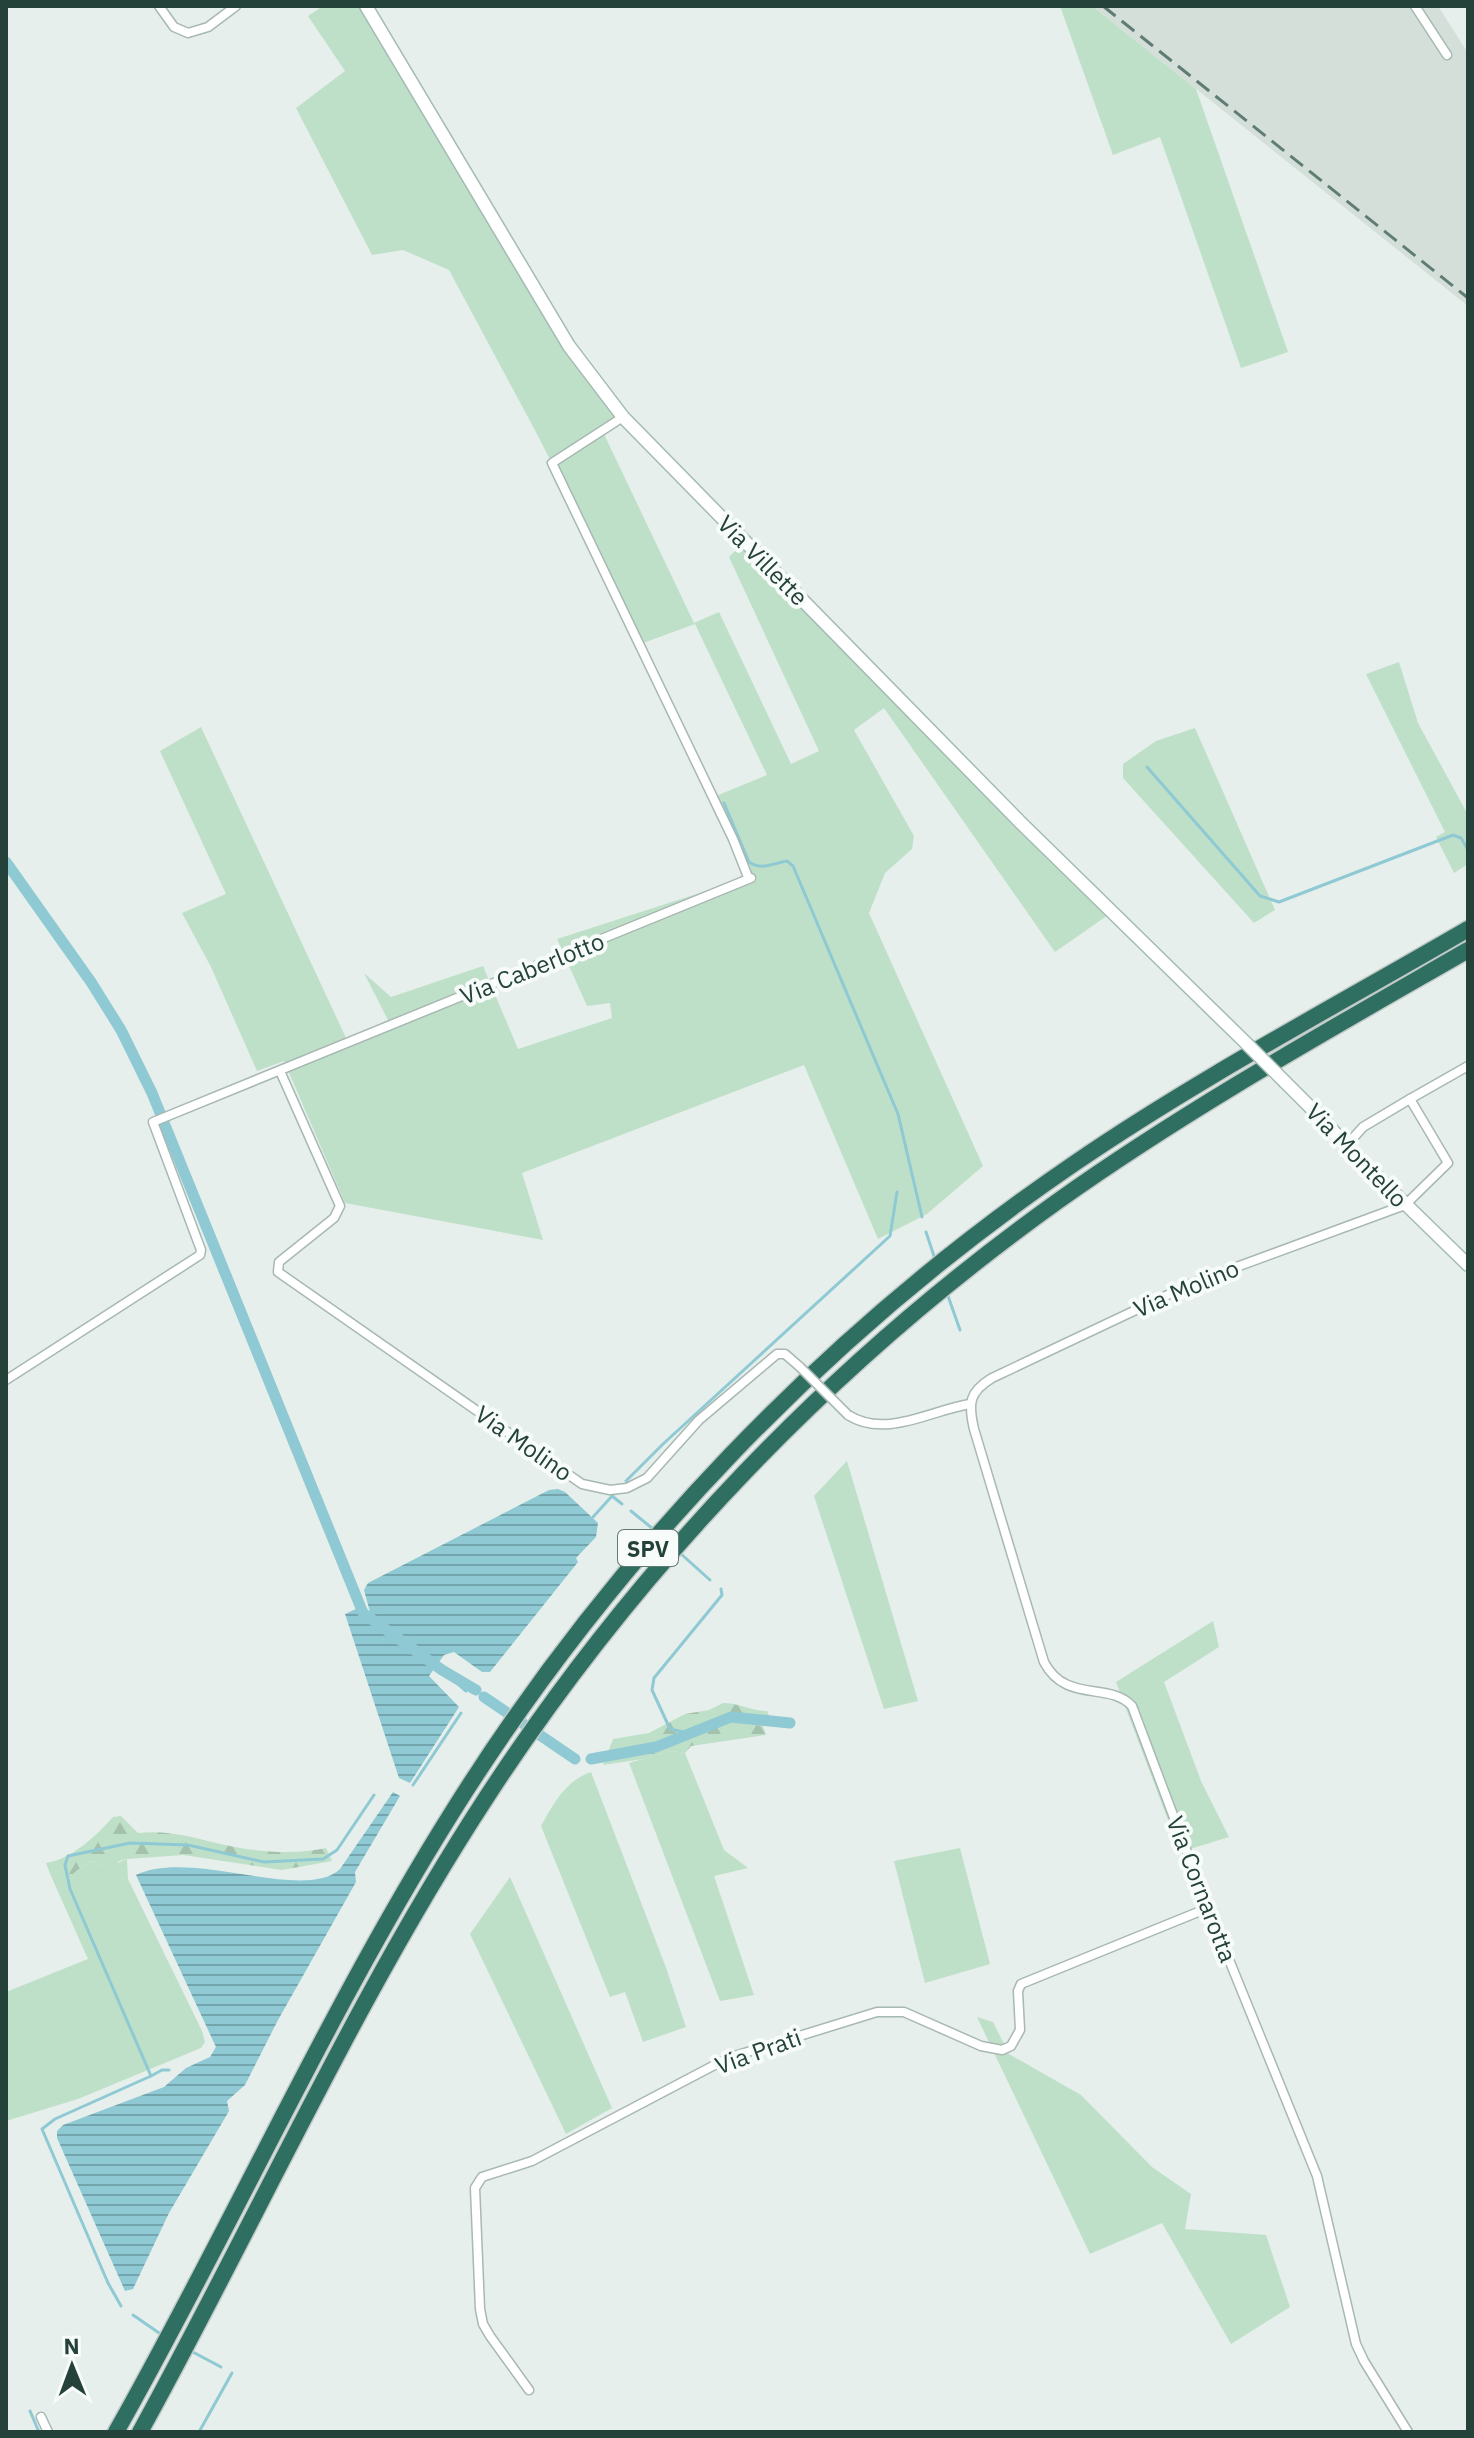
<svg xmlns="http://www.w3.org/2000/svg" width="1474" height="2438" font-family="'IBM Plex Sans',sans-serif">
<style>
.built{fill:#d4dfda}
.green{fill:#bfe0c8}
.forest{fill:url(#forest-firs)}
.water{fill:url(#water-rules)}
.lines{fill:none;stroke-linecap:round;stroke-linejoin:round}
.stream{stroke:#8ec9d4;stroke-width:3}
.canal{stroke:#8ec9d4;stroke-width:11}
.street-casing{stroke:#a8b8b2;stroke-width:11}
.secondary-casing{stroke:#a4bbb3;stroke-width:15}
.highway-casing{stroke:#c2cac8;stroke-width:19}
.street{stroke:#fff;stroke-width:8}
.secondary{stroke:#fff;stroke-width:12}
.highway{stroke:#2f6f62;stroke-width:16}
.rail{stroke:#5f7d75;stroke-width:3;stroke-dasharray:16 8;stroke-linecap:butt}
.street-bridge-casing{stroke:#a8b8b2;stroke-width:11;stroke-linecap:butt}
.secondary-bridge-casing{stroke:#a4bbb3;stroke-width:15;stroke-linecap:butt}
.street-bridge{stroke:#fff;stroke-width:8}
.secondary-bridge{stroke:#fff;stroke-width:12}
.labels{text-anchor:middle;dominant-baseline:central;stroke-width:8;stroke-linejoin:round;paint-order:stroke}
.shield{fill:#f7fbf9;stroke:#637a73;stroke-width:2}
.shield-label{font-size:22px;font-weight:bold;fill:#24423a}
.street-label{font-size:24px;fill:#24423a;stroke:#f7fbf9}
</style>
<defs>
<pattern id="forest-firs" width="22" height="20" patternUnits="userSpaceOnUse" patternTransform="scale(2)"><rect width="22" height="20" fill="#bfe0c8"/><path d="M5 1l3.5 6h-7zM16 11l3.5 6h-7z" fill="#a4c1ad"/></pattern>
<pattern id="water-rules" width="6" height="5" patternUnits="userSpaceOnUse" patternTransform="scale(2)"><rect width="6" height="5" fill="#8ec9d4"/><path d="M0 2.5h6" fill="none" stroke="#74a5ad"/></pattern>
</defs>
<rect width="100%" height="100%" fill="#e6efeb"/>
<!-- built -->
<path class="built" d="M1092 6H1438L1468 53V306Z"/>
<!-- green -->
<g class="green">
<path d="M323 6H358L418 105 623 422 603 432 694 623 719 612 791 764 819 751 729 557 741 545 1111 913 1055 952 884 708 854 730 914 836 912 849 885 873 869 913 983 1166 927 1214 878 1239 804 1065 522 1173 543 1240 345 1203 284 1061 257 1071 211 967 182 913 226 894 160 751 201 727 347 1040 388 1020 364 973 391 997 483 966 518 1049 612 1018 610 1003 587 1006 557 939 709 890 743 876 716 796 767 775 695 624 643 643 537 434 449 270 403 250 372 255 296 108 345 71 308 16Z"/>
<path d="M1060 6H1092L1196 89 1288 352 1241 368 1160 137 1113 155Z"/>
<path d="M1399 662 1418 723 1468 815V864L1454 873 1436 837 1445 832 1366 674Z"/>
<path d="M1195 728 1275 910 1254 923 1123 778V764L1156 741Z"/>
<path d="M847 1461 918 1701 884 1709 814 1496Z"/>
<path d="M1213 1621 1219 1647 1164 1682 1201 1781 1229 1837 1180 1852 1116 1682Z"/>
<path d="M670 1751 685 1753 724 1850 748 1868 714 1876 754 1995 720 2001 629 1763Z"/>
<path d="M591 1772 665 1965 686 2027 643 2042 625 1992 610 1997 541 1826C554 1803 565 1781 591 1772Z"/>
<path d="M960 1848 990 1964 925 1983 894 1861Z"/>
<path d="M127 1859 128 1879 202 2031 205 2042 201 2048 78 2099 6 2121V1992L88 1959 51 1876C70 1884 76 1867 92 1861L106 1868Z"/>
<path d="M510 1877 612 2108 566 2134 470 1934Z"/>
<path d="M977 2017 993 2022 1009 2054 1081 2095 1152 2167 1191 2194 1185 2229 1266 2235 1290 2307 1231 2344 1162 2223 1090 2254Z"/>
</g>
<!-- forest -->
<g class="forest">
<path d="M723 1703C739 1703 751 1711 767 1711L773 1724 759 1721 734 1722 763 1726 766 1735 691 1746 685 1753 670 1751 643 1759 603 1765 613 1739 649 1733 685 1714 709 1710Z"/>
<path d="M121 1816 138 1833C172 1830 193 1838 225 1845 257 1852 295 1855 326 1848L332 1861 282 1870 183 1855 127 1859 119 1861 114 1867 106 1868 92 1861C75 1867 71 1885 51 1876L46 1863C72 1859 96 1836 113 1817Z"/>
</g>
<!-- water -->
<g class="water">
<path d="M558 1489 565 1492 598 1523 596 1537 576 1558 578 1562 490 1672H482L454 1652 444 1655 429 1676 459 1707 410 1783 399 1778 345 1614 356 1609 360 1617 410 1652 415 1644 370 1612 364 1590 368 1583 549 1490Z"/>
<path d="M393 1792 400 1796 355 1872 356 1882 278 2020 245 2085 227 2101 229 2111 169 2213 133 2289 125 2291 57 2138V2131L63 2125 164 2087 186 2068 210 2057 216 2047 136 1875C191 1848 303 1903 340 1869Z"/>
</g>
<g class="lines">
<!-- stream -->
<g class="stream">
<path d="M1147 767 1260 896 1279 902 1453 835 1461 838 1468 850"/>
<path d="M724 803 749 862C762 871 773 863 787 861L793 866 898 1114 922 1217"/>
<path d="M926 1232 936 1262"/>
<path d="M948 1296 960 1330"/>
<path d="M626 1481 663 1444 890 1236 897 1192"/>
<path d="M612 1496 622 1504"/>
<path d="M631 1511 653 1529"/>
<path d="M593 1517 613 1495"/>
<path d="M680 1553 710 1580"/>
<path d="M442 1670 466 1691"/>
<path d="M688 1733 670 1729 652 1690 654 1678 722 1595 721 1589"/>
<path d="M413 1785 461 1713"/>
<path d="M151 2076 162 2070H169"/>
<path d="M121 2306 108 2283 42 2129 55 2119 151 2076 70 1889 65 1865 68 1856 130 1843 188 1845 264 1862 323 1859 337 1850 374 1795"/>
<path d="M133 2315 162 2335"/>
<path d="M189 2350 221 2367"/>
<path d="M30 2411 39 2432"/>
<path d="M199 2432 232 2373"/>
</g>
<!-- canal -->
<g class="canal">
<path d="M6 862 91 982 121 1030 152 1093 363 1613 442 1670 476 1690"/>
<path d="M484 1697 575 1759"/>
<path d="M591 1759 656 1747 731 1717 790 1723"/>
</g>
<!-- street casing -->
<g class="street-casing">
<g id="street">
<path d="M159 6 174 27 188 33 208 27 236 6"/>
<path d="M1415 6 1447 55"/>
<path d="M280 1071 340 1206 334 1218 279 1262 278 1272 582 1484 610 1490 627 1488 647 1478 699 1420 777 1354H785L800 1367"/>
<path d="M1346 1146 1363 1127 1410 1099"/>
<path d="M6 1380 200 1255 201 1250 153 1122 751 878 748 877 733 839 552 463 623 417"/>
<path d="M848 1415C886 1439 931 1410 970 1404"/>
<path d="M529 2390 490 2336 483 2324 480 2309 475 2188 482 2177 532 2161 728 2058 877 2012H904L981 2046 1002 2050 1011 2046 1020 2030 1018 1991 1021 1984 1208 1908"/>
<path d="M41 2417 48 2432"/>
<path d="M1408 2432 1364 2361 1356 2344 1317 2176 1208 1908 1132 1706C1109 1681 1066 1704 1044 1662L974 1429C968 1403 969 1392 992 1378L1193 1283 1405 1205 1448 1163 1410 1099 1468 1066"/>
</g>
</g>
<!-- secondary casing -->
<g class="secondary-casing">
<g id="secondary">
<path d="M366 6 569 346 623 417 1021 823 1247 1044"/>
<path d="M1285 1082 1328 1125 1346 1146 1468 1265"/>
</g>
</g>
<!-- highway casing -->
<g class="highway-casing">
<g id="highway">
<path d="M116 2432C232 2227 328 2010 453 1811 612 1557 827 1332 1075 1163 1201 1077 1336 1006 1468 929"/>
<path d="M140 2432C257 2220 355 1998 488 1795 639 1564 834 1361 1058 1201 1189 1108 1329 1030 1468 950"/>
</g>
</g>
<!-- street -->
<use href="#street" class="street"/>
<!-- secondary -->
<use href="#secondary" class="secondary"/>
<!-- highway -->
<use href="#highway" class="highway"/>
<!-- rail -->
<path class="rail" d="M1103 6 1468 298"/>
<!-- street-bridge casing -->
<g class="street-bridge-casing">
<path id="street-bridge" d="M800 1367 848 1415"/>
</g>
<!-- secondary-bridge casing -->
<g class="secondary-bridge-casing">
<path id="secondary-bridge" d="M1247 1044 1285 1082"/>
</g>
<!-- street-bridge -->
<use href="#street-bridge" class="street-bridge"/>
<!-- secondary-bridge -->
<use href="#secondary-bridge" class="secondary-bridge"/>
</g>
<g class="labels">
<!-- shield labels -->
<rect class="shield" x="618" y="1530" width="60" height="36" rx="6"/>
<g class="shield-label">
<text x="648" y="1548">SPV</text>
</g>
<!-- street labels -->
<g class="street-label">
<text transform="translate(763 560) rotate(45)">Via Villette</text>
<text transform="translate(532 968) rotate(-22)">Via Caberlotto</text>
<text transform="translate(1357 1155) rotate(46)">Via Montello</text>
<text transform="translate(1186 1288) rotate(-23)">Via Molino</text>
<text transform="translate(524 1443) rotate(35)">Via Molino</text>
<text transform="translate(1202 1889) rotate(69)">Via Cornarotta</text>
<text transform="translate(758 2051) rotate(-20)">Via Prati</text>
</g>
</g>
<!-- border -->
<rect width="1474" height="2438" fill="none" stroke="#24423a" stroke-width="16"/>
<!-- north arrow -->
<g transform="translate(72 2366) rotate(359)" stroke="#f7fbf9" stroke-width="6" paint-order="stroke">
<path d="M0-6L14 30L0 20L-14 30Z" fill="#24423a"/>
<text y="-12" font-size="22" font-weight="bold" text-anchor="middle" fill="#24423a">N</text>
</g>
</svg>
